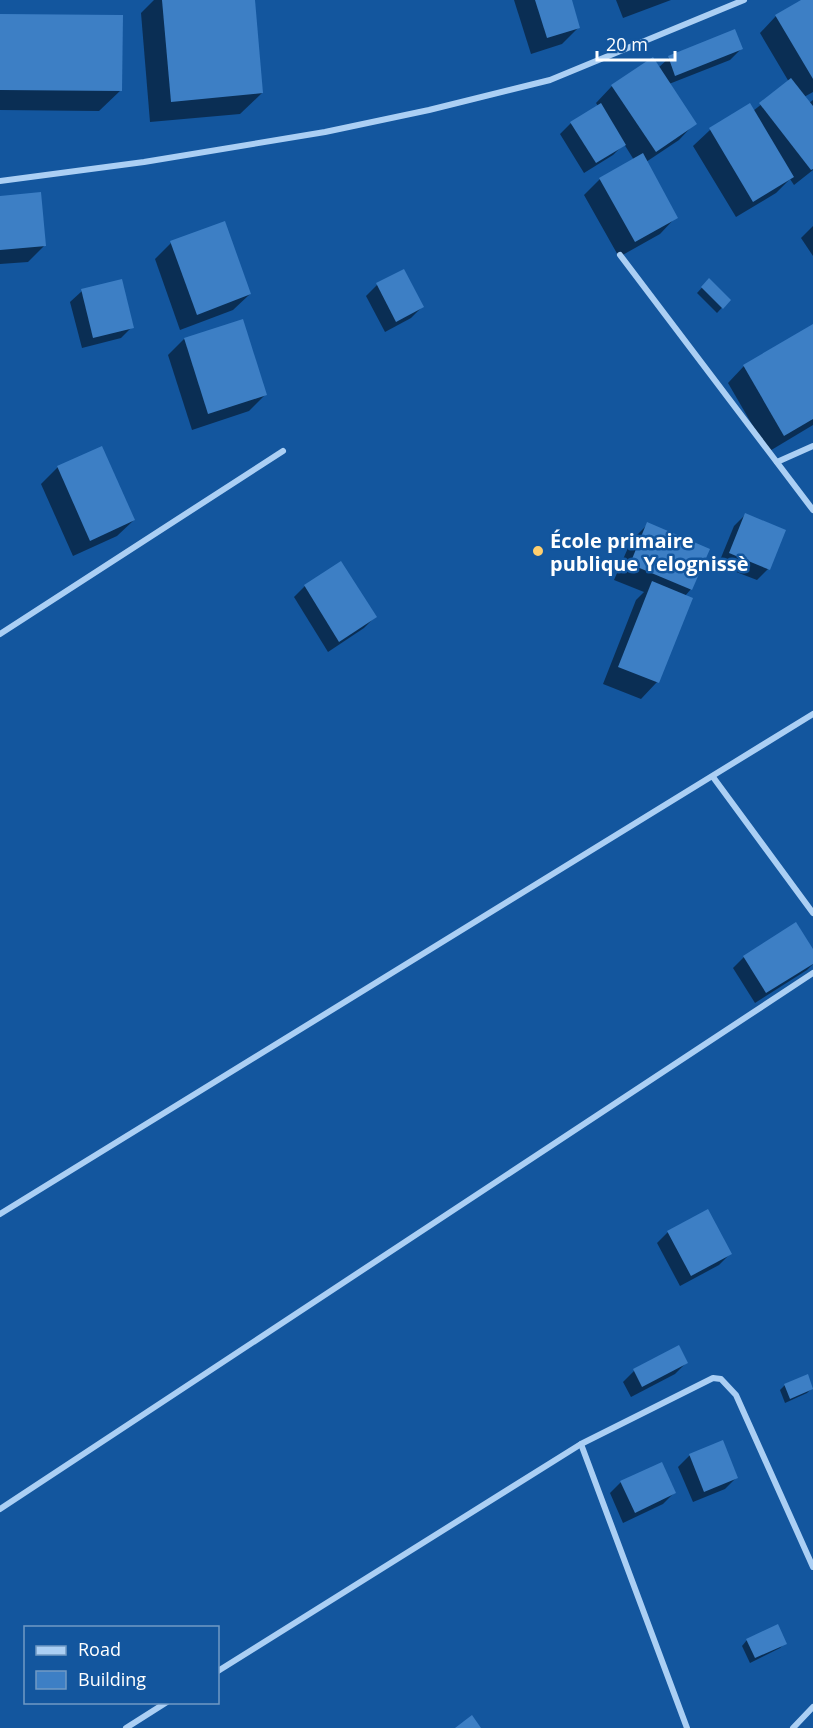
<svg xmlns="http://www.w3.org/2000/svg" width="813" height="1728" font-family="'Open Sans',sans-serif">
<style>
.shadow{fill:#0007}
.building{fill:#3d7fc5}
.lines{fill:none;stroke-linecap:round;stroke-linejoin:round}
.minor{stroke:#abcff4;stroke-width:6}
.poi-dot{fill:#ffcf6e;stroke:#13569e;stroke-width:2}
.labels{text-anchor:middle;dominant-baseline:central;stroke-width:5;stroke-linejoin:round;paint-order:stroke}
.poi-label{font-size:20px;font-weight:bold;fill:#fff;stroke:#13569e;text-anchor:start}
</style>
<rect width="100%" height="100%" fill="#13569e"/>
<!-- shadow -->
<g class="shadow">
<path d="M154 0H254L262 93 240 114 150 122 141 13Z"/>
<path d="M514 0H570L579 27 562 44 531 54Z"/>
<path d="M616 0H671L623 18Z"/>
<path d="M804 0H813V92L804 97 809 103 813 100V170L794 185 790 179 776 193 736 217 693 146 710 130 750 106 753 111 789 82 760 33 776 16Z"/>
<path d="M0 16 121 90 99 111 0 110Z"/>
<path d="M734 31 741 49 730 60 669 84 695 123 679 140 646 162 676 217 660 234 619 257 584 195 600 179 634 160 624 144 613 155 584 173 560 134 571 123 598 106 596 103 612 86 658 68 669 58Z"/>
<path d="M0 197 45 245 28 262 0 264Z"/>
<path d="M813 226V256L801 238Z"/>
<path d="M171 243 250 294 233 310 180 330 155 259Z"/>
<path d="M403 271 422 307 411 318 385 332 366 296 377 285Z"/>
<path d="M709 280 729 300 717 313 697 293Z"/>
<path d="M82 291 132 327 121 338 82 348 70 302Z"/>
<path d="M813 326V425L768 452 728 383 744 366Z"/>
<path d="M184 339 266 394 249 411 192 430 168 355Z"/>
<path d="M101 448 134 520 117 536 73 556 41 484 58 467Z"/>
<path d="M745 515 768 569 757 580 718 565 734 526Z"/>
<path d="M648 524 691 589 685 596 691 598 657 682 641 699 603 684 636 600 644 592 614 580 631 541Z"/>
<path d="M341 563 375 617 364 628 328 652 294 597 305 586Z"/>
<path d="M813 952V964L807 970 755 1003 733 968 744 957Z"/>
<path d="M668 1232 730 1254 719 1265 680 1286 657 1243Z"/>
<path d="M678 1347 686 1363 675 1374 631 1397 623 1382 634 1371Z"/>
<path d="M785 1385 812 1388 807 1393 785 1403 780 1390Z"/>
<path d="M722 1442 736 1478 725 1489 693 1502 678 1467 689 1456Z"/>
<path d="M621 1482 674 1493 663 1504 623 1523 610 1493Z"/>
<path d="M747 1640 785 1643 780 1648 750 1663 742 1646Z"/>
</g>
<!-- building -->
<g class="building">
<path d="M162 0H255L263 93 171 102Z"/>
<path d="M535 0H572L580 28 547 38Z"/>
<path d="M801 0H813V79L775 15Z"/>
<path d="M0 14 123 15 122 91 0 90Z"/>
<path d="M735 29 743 49 675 76 668 56Z"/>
<path d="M653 57 697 124 656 152 611 85Z"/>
<path d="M791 78 813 106V169L811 170 759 103Z"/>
<path d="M601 103 626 145 596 163 570 122Z"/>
<path d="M750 103 794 177 753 202 709 128Z"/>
<path d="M643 153 678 218 635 242 599 178Z"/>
<path d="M41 192 46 246 0 250V196Z"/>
<path d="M225 221 251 294 197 315 170 241Z"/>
<path d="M404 269 424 307 396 322 376 283Z"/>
<path d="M709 278 731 300 723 309 701 287Z"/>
<path d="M122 279 134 328 93 338 81 289Z"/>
<path d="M243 319 267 395 208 414 184 338Z"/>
<path d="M813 324V419L784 436 743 365Z"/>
<path d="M102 446 135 520 90 541 57 466Z"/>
<path d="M745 513 786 530 770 570 729 553Z"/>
<path d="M647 522 710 549 692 590 630 564Z"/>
<path d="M341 561 377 617 339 642 304 585Z"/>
<path d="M652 581 693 598 659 683 618 667Z"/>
<path d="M796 922 813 949V964L766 993 743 956Z"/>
<path d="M708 1209 732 1254 691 1276 667 1231Z"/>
<path d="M679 1345 688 1363 642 1387 633 1369Z"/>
<path d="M808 1374 813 1389 790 1399 784 1384Z"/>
<path d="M723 1440 738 1478 704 1492 689 1454Z"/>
<path d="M662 1462 676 1493 635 1513 620 1481Z"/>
<path d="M778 1624 787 1644 755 1658 746 1639Z"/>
<path d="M472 1715 481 1728H455Z"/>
</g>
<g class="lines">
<!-- minor -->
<g class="minor">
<path d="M0 181 144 162 325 132 429 110 550 80 744 0"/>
<path d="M620 255 813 510"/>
<path d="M777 462 813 446"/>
<path d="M0 634 283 451"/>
<path d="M713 777 813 913"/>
<path d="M0 1214 813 714"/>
<path d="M581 1444 687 1728"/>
<path d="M0 1509 813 973"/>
<path d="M218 1671 581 1444 713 1378 721 1379 736 1395 813 1567"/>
<path d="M126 1728 167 1702"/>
<path d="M793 1728 813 1707"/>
</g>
</g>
<!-- markers -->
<circle class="poi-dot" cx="538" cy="551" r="6"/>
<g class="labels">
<!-- poi labels -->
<g class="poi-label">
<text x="550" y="540">École primaire<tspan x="550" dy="23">publique Yelognissè</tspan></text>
</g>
</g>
<!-- legend -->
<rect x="24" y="1626" width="195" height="78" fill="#13569e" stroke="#719ac5" stroke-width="1.5"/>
<rect x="36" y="1646" width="30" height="9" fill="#abcff4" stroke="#719ac5" stroke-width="1.5"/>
<text x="78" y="1656" font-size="18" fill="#ffffff">Road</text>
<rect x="36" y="1671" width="30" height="18" fill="#3d7fc5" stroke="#719ac5" stroke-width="1.5"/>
<text x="78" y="1686" font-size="18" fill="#ffffff">Building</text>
<!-- scale -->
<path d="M597 51v9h78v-9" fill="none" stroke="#ffffff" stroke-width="3"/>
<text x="606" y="51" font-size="18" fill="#ffffff" stroke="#13569e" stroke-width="4.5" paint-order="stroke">20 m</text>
</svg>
